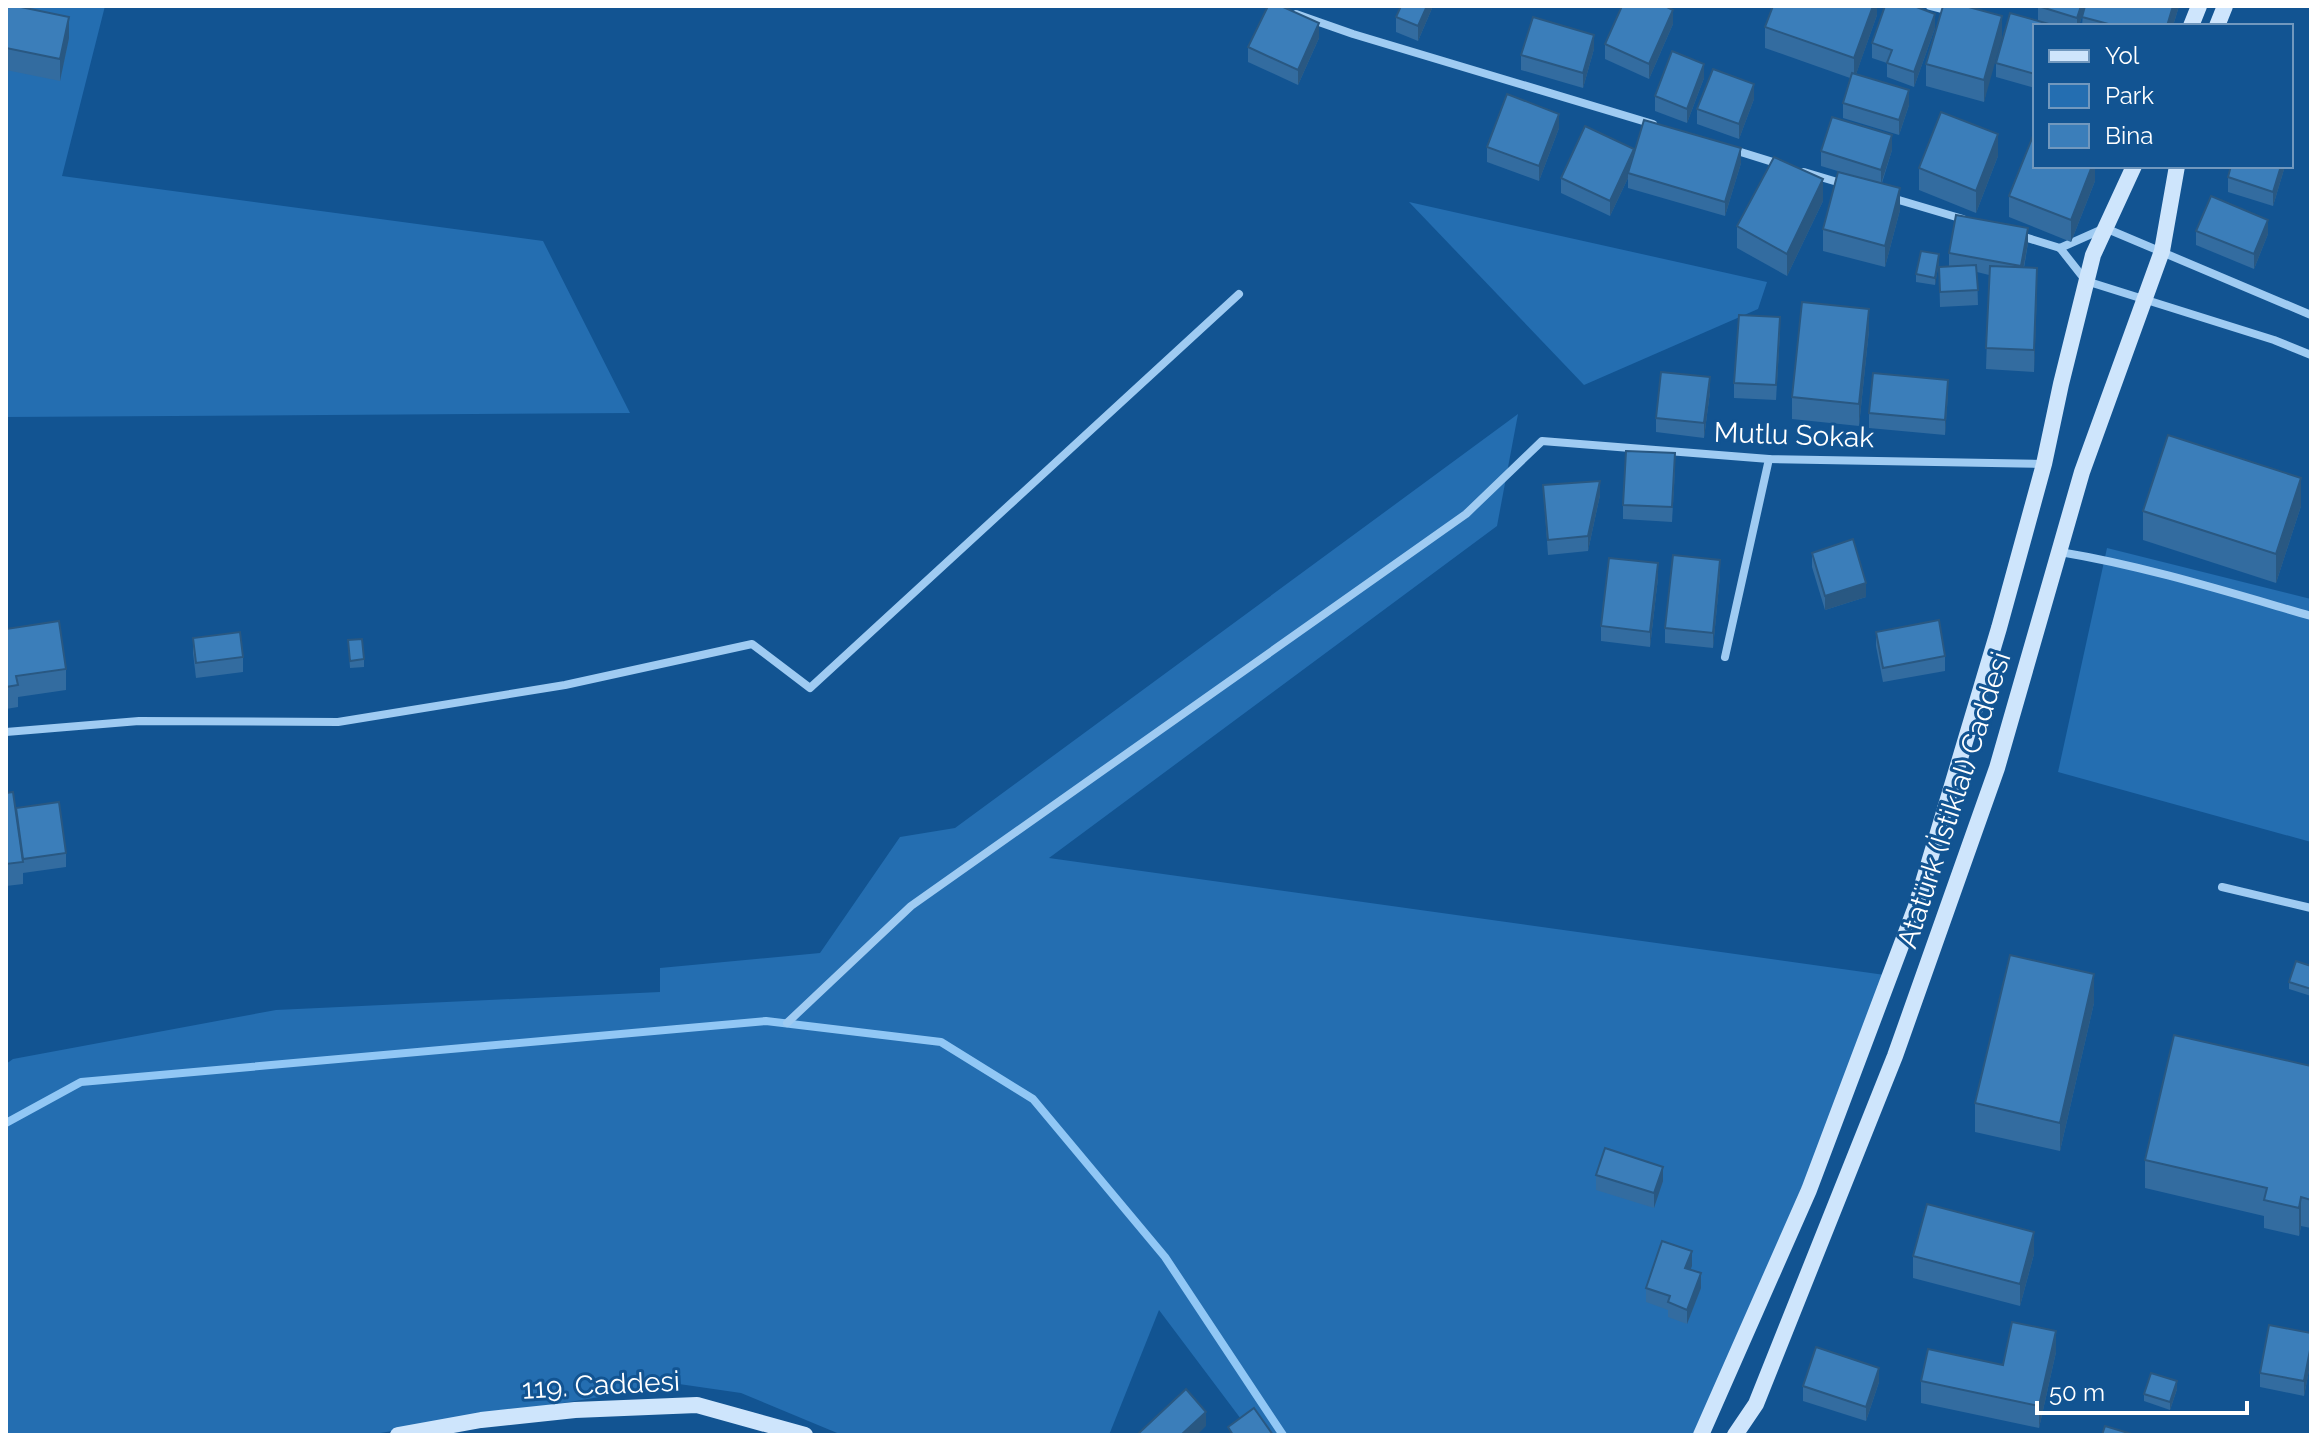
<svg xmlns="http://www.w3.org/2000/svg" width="2317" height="1441" font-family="Raleway,sans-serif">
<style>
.green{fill:#246eb1}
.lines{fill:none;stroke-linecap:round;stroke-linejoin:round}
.stream{stroke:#91c7f5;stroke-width:8}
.street{stroke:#9fcbf2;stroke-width:8}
.secondary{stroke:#cee5fc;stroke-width:16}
.wall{fill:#336ca0}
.shaded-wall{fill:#295882}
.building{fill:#3b7eba;stroke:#295882;stroke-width:2}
.labels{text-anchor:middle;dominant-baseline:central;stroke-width:6;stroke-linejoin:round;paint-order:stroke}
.street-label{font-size:28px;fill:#fff;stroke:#125492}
</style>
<rect width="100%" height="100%" fill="#125492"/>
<!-- green -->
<g class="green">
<path d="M6 6H105L62 176 543 241 630 413 6 417Z"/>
<path d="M1409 202 1767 282 1758 309 1584 385Z"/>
<path d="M1518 414 1497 526 1049 858 1892 976 1703 1435H1253L1159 1310 1109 1435H842L741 1393 679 1384 368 1435H6V1064L13 1059 276 1010 660 992V968L820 953 900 837 955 828Z"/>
<path d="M2107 548 2311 599V842L2058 772Z"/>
</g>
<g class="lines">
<!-- stream -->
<path class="stream" d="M6 1123 81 1082 766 1021 941 1042 1033 1099 1165 1257 1283 1435"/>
<!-- street -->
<g class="street">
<path d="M1930 6 1953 12"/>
<path d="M1296 14 1353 34 1653 124"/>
<path d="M1731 149 1779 164"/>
<path d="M1804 172 1844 184"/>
<path d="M1892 198 1963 219"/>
<path d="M2018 235 2060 248"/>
<path d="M2060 248 2086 281 2274 340 2311 355"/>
<path d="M2060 248 2105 228 2311 315"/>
<path d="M2060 552C2145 566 2228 592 2311 616"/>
<path d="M1725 657 1769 459"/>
<path d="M6 732 139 721 338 722 565 685 752 644 810 688 1239 294"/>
<path d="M2222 887 2311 908"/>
<path d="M787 1023 911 906 1466 514 1542 441 1769 459 2044 464"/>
</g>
<!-- secondary -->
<g class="secondary">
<path d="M2191 26 2199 6"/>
<path d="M2217 26 2225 6"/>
<path d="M398 1435 481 1420 575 1410 697 1405 805 1435"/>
<path d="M1701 1435 1809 1190 1916 906 1999 628 2044 464 2061 384 2093 255 2134 166"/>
<path d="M1735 1435 1756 1404 1895 1056 1997 768 2082 472 2162 251 2177 166"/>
</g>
</g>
<!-- wall -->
<g class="wall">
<path d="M6 6 69 38 60 81 6 70Z"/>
<path d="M1433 6 1418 41 1396 32V17Z"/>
<path d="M1877 6V15L1856 74 1909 105 1899 135 1843 118V103L1850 78 1765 48V27Z"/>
<path d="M2038 6H2179L2173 26H2082L2083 13 2079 26H2035V88L1996 77V63L2038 21Z"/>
<path d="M2002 16 1984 102 1926 86V64Z"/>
<path d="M1673 24 1649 79 1605 59V44Z"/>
<path d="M1935 28 1914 87 1887 77V63L1872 58V43Z"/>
<path d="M1319 38 1298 85 1248 62V47Z"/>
<path d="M1594 49 1583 88 1521 70V55Z"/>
<path d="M1704 78 1687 123 1655 111V96Z"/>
<path d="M1754 99 1739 139 1697 124V109Z"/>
<path d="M1559 128 1539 181 1487 162V147Z"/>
<path d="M1634 149 1741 163 1725 216 1628 188V178L1610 216 1561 193V178Z"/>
<path d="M1892 150 1882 183 1900 210 1885 267 1823 251V229L1854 176 1821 166V151Z"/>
<path d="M1998 156 1976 213 1919 190V168Z"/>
<path d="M2095 166V181L2071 242 2009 217V196Z"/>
<path d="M2231 166H2285L2273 206 2228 192V177Z"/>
<path d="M1823 201 1787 276 1737 248V226Z"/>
<path d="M2196 231 2268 234 2254 269 2196 245Z"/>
<path d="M2028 243 2024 268 2037 290 2034 372 1986 369 1989 275 1977 272 1978 305 1940 307 1939 267 1949 266V253Z"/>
<path d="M1939 262 1935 285 1916 282V274Z"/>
<path d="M1869 330 1859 426 1792 419V397Z"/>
<path d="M1780 331 1776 400 1734 398V383Z"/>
<path d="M1710 392 1704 438 1656 432V418Z"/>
<path d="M1948 394 1945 435 1869 428V413Z"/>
<path d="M1675 468 1672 522 1623 519V505Z"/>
<path d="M1543 485 1600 495 1588 551 1548 555Z"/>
<path d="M2301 506 2276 583 2143 540V511Z"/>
<path d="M1812 553 1866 597 1825 610 1812 567Z"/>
<path d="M1720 575 1713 648 1665 643V628Z"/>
<path d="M1658 578 1650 647 1601 641V626Z"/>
<path d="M6 629 66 669V690L18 697V707L6 709Z"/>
<path d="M1876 632 1945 656V671L1883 682 1876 646Z"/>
<path d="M193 638 243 657V672L196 678 193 653Z"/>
<path d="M348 640 364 659V667L350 668Z"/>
<path d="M6 793 16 808 66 853V867L23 873V884L6 886Z"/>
<path d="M2311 966V996L2289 989V982Z"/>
<path d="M2094 1003 2060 1151 1975 1132V1103Z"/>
<path d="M2311 1066V1228L2301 1226 2299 1236 2264 1228V1216L2145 1188V1160Z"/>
<path d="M1596 1175 1663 1181 1654 1208 1596 1190Z"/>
<path d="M2034 1254 2020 1306 1913 1278V1256Z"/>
<path d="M1692 1266 1690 1270 1701 1288 1687 1324 1668 1317V1310L1646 1302V1288Z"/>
<path d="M2311 1333V1360L2304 1396 2260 1387V1373Z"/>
<path d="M2056 1352 2039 1428 1921 1403V1381L2003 1365Z"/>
<path d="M1879 1382 1866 1421 1803 1401V1386Z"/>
<path d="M2177 1389 2170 1410 2144 1401V1394Z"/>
</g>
<!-- shaded-wall -->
<g class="shaded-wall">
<path d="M1427 6H1433L1418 41V26Z"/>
<path d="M1873 6H1877V15L1854 80V58Z"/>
<path d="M2081 6H2085L2079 26H2077V18Z"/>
<path d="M2173 6H2179L2173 26H2167Z"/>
<path d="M1673 10V24L1649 79V64Z"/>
<path d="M1935 14V28L1914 87V72Z"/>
<path d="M2002 16V38L1984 102V80Z"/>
<path d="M69 17V38L60 81V59Z"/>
<path d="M1319 23V38L1298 85V70Z"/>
<path d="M1594 35V49L1583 88V73Z"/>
<path d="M1704 64V78L1687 123V109Z"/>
<path d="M1754 84V99L1739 139V124Z"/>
<path d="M1909 90V105L1899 135V120Z"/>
<path d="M1559 114V128L1539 181V166Z"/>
<path d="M1998 134V156L1976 213V191Z"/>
<path d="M1892 135V150L1881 184V170Z"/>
<path d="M1741 148V163L1725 216V202Z"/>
<path d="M1634 149 1628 173V178L1610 216V201Z"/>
<path d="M2092 166H2095V181L2071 242V220Z"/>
<path d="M2281 166H2285L2273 206V192Z"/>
<path d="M1823 179V201L1787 276V254Z"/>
<path d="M1900 188V210L1885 267V246Z"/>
<path d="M2268 220V234L2254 269V254Z"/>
<path d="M2028 228V243L2021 281V266Z"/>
<path d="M1939 254V262L1935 285V278Z"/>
<path d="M2037 268V290L2034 372V350Z"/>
<path d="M1869 309V330L1859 426V404Z"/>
<path d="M1710 377V392L1704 438V423Z"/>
<path d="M1948 380V394L1945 435V420Z"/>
<path d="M2301 478V506L2276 583V554Z"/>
<path d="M1600 481V495L1588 551V536Z"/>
<path d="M1720 560V575L1713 648V633Z"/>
<path d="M1658 563V578L1650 647V632Z"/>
<path d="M1866 583V597L1825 610V596Z"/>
<path d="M2094 974V1003L2060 1151V1123Z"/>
<path d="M1663 1167V1181L1654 1208V1193Z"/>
<path d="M2301 1197V1226L2299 1236V1208Z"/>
<path d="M2034 1232V1254L2020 1306V1284Z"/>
<path d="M1692 1251V1266L1685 1283V1268Z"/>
<path d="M1701 1273V1288L1687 1324V1310Z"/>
<path d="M2056 1331V1352L2039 1428V1406Z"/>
<path d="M2311 1345V1360L2304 1396V1381Z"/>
<path d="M1879 1368V1382L1866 1421V1407Z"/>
<path d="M2177 1381V1389L2170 1410V1402Z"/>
<path d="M1206 1412V1426L1197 1435H1181Z"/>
</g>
<!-- building -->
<g class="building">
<path d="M6 6H16L69 17 60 59 6 48Z"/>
<path d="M1268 6H1281L1319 23 1298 70 1248 47Z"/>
<path d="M1401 6H1427L1418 26 1396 17Z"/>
<path d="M1622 6H1665L1673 10 1649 64 1605 44Z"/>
<path d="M1773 6H1873L1854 58 1765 27Z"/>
<path d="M1885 6H1914L1935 14 1914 72 1887 63 1892 50 1872 43Z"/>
<path d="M1943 6H1965L2002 16 1984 80 1926 64Z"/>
<path d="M2038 6H2081L2077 18Z"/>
<path d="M2085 6H2173L2167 26H2116L2082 17Z"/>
<path d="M2010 13 2056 26H2035V74L1996 63Z"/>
<path d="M1533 17 1594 35 1583 73 1521 55Z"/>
<path d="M1672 51 1704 64 1687 109 1655 96Z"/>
<path d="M1713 69 1754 84 1739 124 1697 109Z"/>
<path d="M1852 73 1909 90 1899 120 1843 103Z"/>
<path d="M1507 94 1559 114 1539 166 1487 147Z"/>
<path d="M1941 112 1998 134 1976 191 1919 168Z"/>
<path d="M1832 117 1892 135 1881 170 1821 151Z"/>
<path d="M1644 120 1741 148 1725 202 1628 173Z"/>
<path d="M1585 126 1634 149 1610 201 1561 178Z"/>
<path d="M2033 136H2035V166H2092L2071 220 2009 196Z"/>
<path d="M1774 157 1823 179 1787 254 1737 226Z"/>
<path d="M2231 166H2281L2273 192 2228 177Z"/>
<path d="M1838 172 1900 188 1885 246 1823 229Z"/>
<path d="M2211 196 2268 220 2254 254 2196 231Z"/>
<path d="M1956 215 2028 228 2021 266 1949 253Z"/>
<path d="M1921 251 1939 254 1935 278 1916 274Z"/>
<path d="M1976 265 1978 290 1940 292 1939 267Z"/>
<path d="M1990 266 2037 268 2034 350 1986 348Z"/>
<path d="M1802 302 1869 309 1859 404 1792 397Z"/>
<path d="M1739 315 1780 317 1776 385 1734 383Z"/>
<path d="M1661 372 1710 377 1704 423 1656 418Z"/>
<path d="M1873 373 1948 380 1945 420 1869 413Z"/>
<path d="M2168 435 2301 478 2276 554 2143 511Z"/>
<path d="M1626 451 1675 453 1672 507 1623 505Z"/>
<path d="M1600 481 1588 536 1548 540 1543 485Z"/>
<path d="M1853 539 1866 583 1825 596 1812 553Z"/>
<path d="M1673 555 1720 560 1713 633 1665 628Z"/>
<path d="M1609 558 1658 563 1650 632 1601 626Z"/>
<path d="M1939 620 1945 656 1883 668 1876 632Z"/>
<path d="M59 621 66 669 16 676 18 685 6 687V629Z"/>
<path d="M240 632 243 657 196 663 193 638Z"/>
<path d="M362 639 364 659 350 661 348 640Z"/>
<path d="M13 792 23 862 6 864V793Z"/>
<path d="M59 802 66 853 23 859 16 808Z"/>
<path d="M2010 955 2094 974 2060 1123 1975 1103Z"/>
<path d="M2296 961 2311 966V989L2289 982Z"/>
<path d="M2174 1035 2311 1066V1200L2301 1197 2299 1208 2264 1200 2267 1188 2145 1160Z"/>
<path d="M1605 1148 1663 1167 1654 1193 1596 1175Z"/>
<path d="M1927 1204 2034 1232 2020 1284 1913 1256Z"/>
<path d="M1662 1241 1692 1251 1685 1268 1701 1273 1687 1310 1668 1302 1670 1296 1646 1288Z"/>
<path d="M2012 1322 2056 1331 2039 1406 1921 1381 1928 1349 2003 1365Z"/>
<path d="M2269 1325 2311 1333V1345L2304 1381 2260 1373Z"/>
<path d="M1816 1347 1879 1368 1866 1407 1803 1386Z"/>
<path d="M2151 1373 2177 1381 2170 1402 2144 1394Z"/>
<path d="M1186 1389 1206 1412 1181 1435H1141L1139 1433Z"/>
<path d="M1254 1408 1273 1435H1233L1228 1427Z"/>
<path d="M2105 1426 2135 1435H2102Z"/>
</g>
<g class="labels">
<!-- street labels -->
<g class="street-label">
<text transform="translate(1794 435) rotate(2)">Mutlu Sokak</text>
<text transform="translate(1954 800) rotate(-72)">Atatürk (İstiklal) Caddesi</text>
<text transform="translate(601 1385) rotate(-3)">119. Caddesi</text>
</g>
</g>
<!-- border -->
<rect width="2317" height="1441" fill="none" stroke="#ffffff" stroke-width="16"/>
<!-- legend -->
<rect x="2033" y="24" width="260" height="144" fill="#125492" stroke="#7198be" stroke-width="2"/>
<rect x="2049" y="50" width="40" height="12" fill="#cee5fc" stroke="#7198be" stroke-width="2"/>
<text x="2105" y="64" font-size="24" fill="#ffffff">Yol</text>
<rect x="2049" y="84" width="40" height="24" fill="#246eb1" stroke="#7198be" stroke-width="2"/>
<text x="2105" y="104" font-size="24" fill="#ffffff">Park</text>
<rect x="2049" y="124" width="40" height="24" fill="#3b7eba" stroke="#7198be" stroke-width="2"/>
<text x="2105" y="144" font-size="24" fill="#ffffff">Bina</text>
<!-- scale -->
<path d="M2037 1401v12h210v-12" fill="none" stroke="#ffffff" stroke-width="4"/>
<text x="2049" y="1401" font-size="24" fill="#ffffff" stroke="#125492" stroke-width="6" paint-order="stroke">50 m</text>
</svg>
